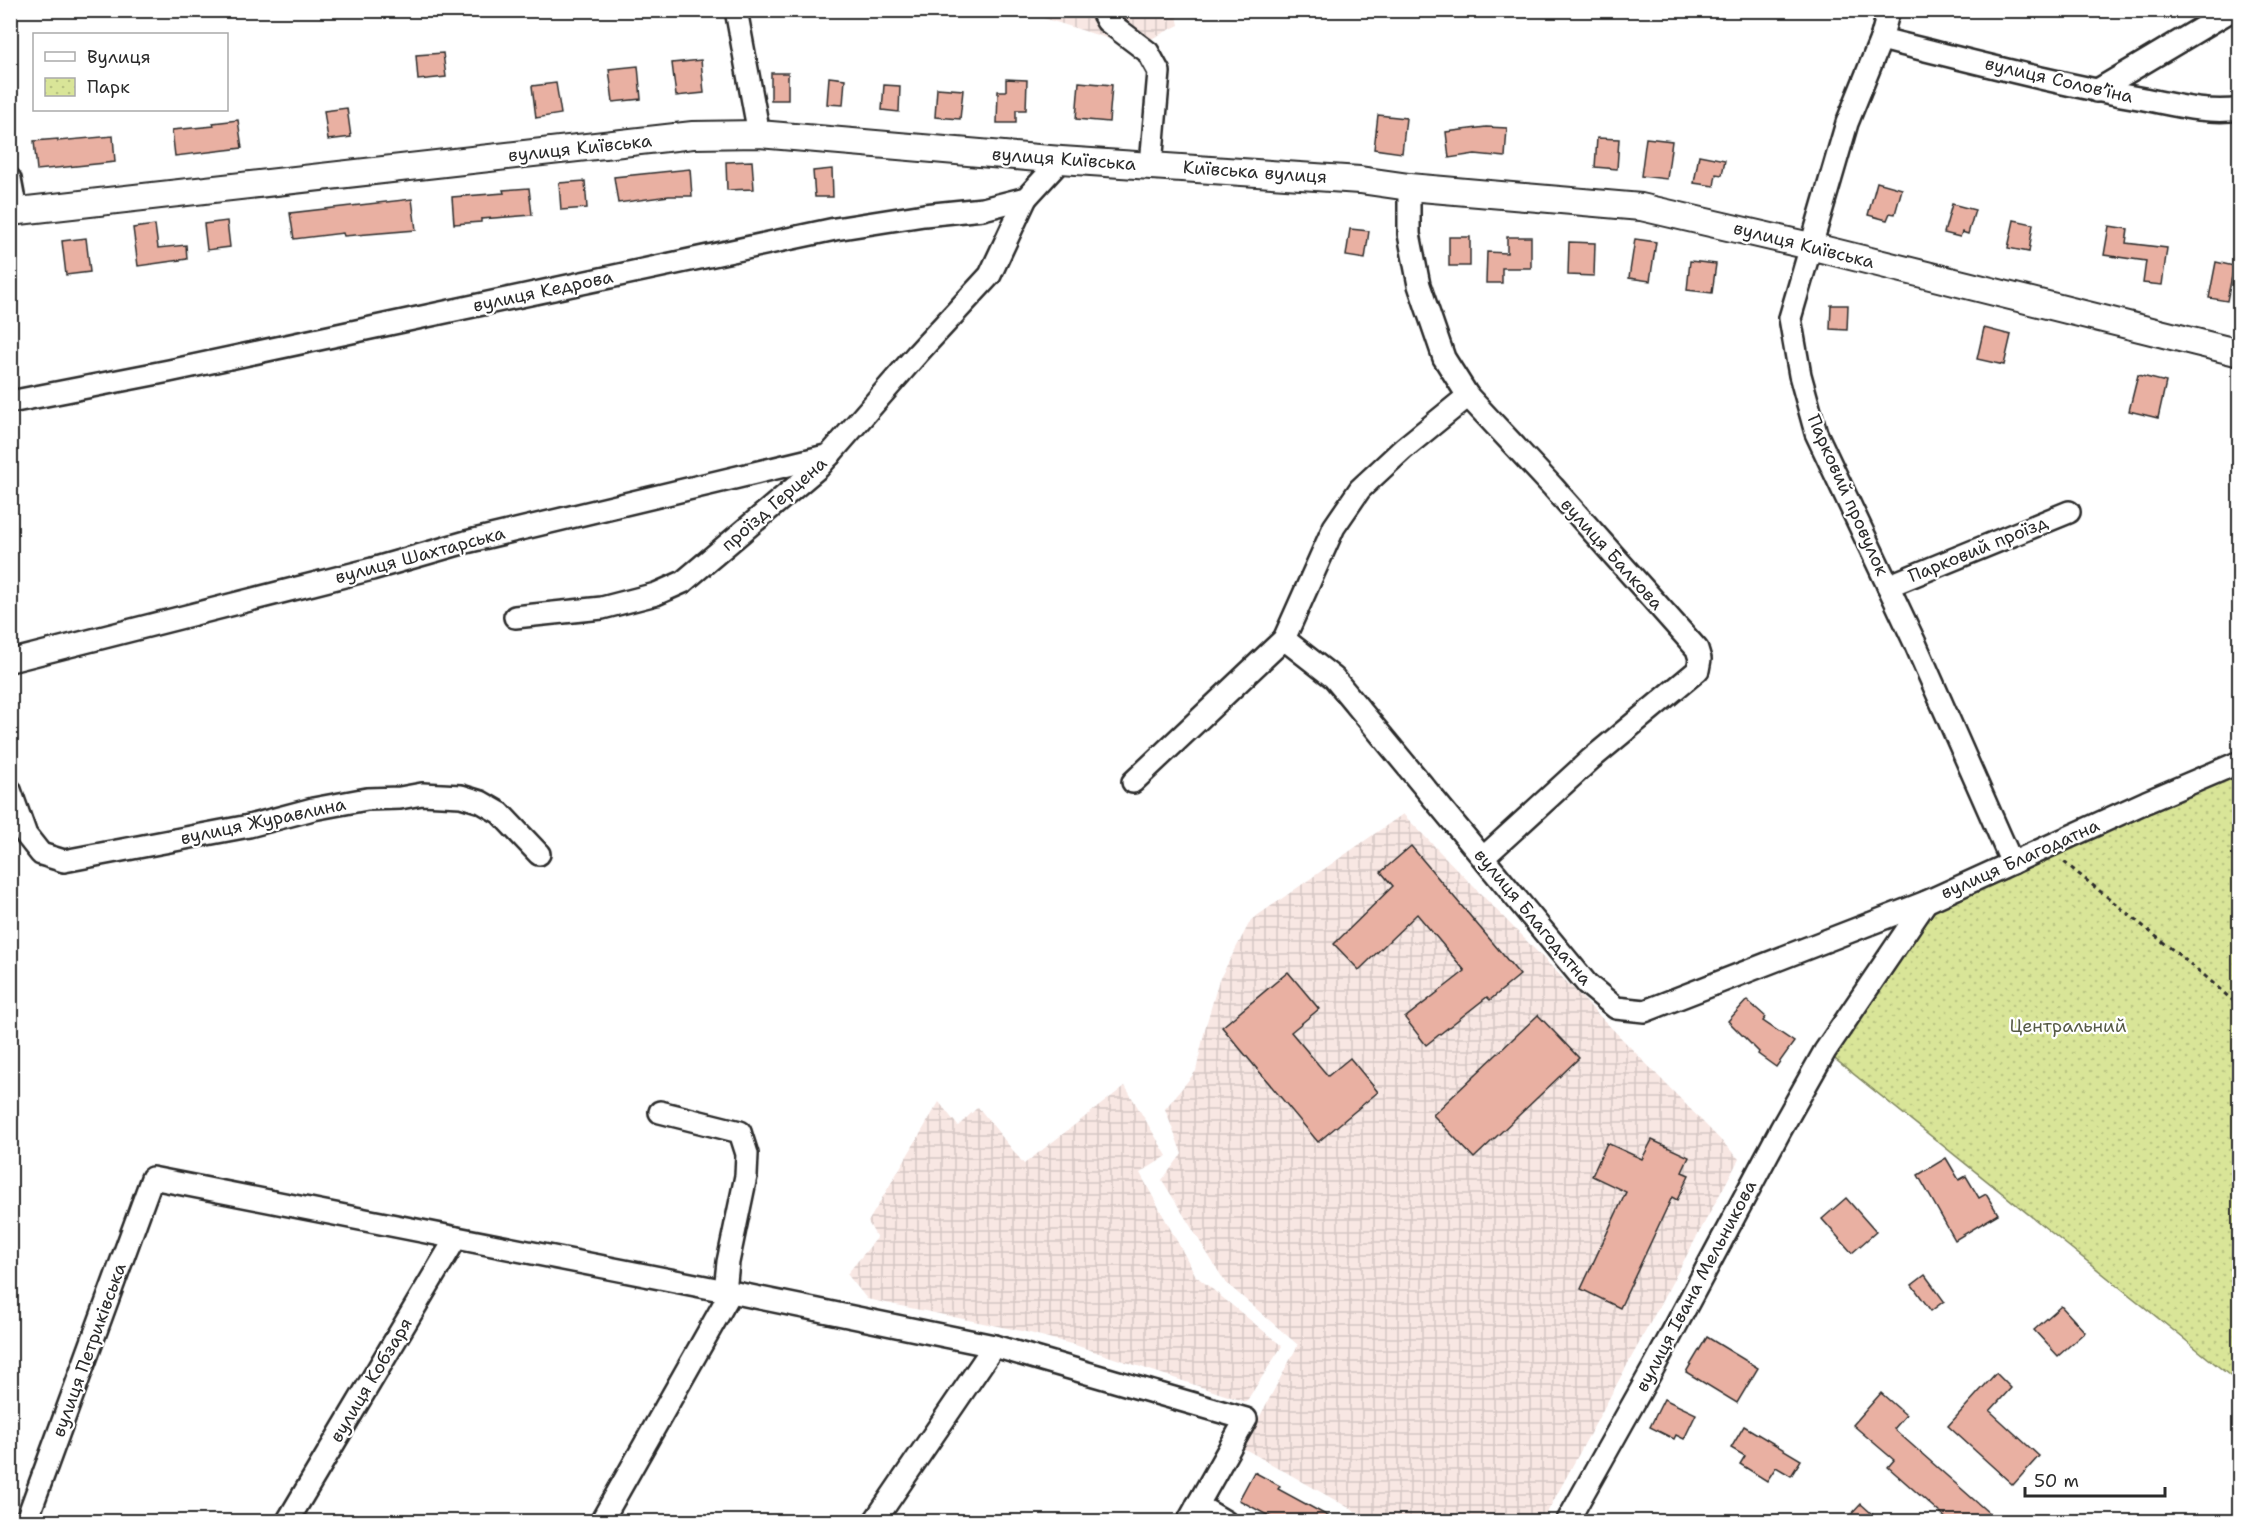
<svg xmlns="http://www.w3.org/2000/svg" width="2250" height="1532" font-family="'Shantell Sans',sans-serif">
<style>
.industrial{fill:url(#industrial-grid)}
.park{fill:url(#park-dots);stroke:#828862;stroke-width:1.5}
.building{fill:#e9b0a2;stroke:#2b2b2b;stroke-width:1.5}
.lines{fill:none;stroke-linecap:round;stroke-linejoin:round}
.minor-casing{stroke:#2b2b2b;stroke-width:26}
.major-casing{stroke:#2b2b2b;stroke-width:30}
.path{stroke:#2b2b2b;stroke-width:3;stroke-dasharray:4.5 4.5;stroke-linecap:butt}
.minor{stroke:#fff;stroke-width:21}
.major{stroke:#fff;stroke-width:26}
.labels{text-anchor:middle;dominant-baseline:central;stroke-width:4.5;stroke-linejoin:round;paint-order:stroke}
.street-label{font-size:18px;fill:#2b2b2b;stroke:#fff}
.park-label{font-size:18px;fill:#565a46;stroke:#fff}
</style>
<defs>
<pattern id="industrial-grid" width="8" height="8" patternUnits="userSpaceOnUse" patternTransform="scale(1.5)"><rect width="8" height="8" fill="#f8e7e3"/><path d="M0 4h8M4 0v8" fill="none" stroke="#d5c6c3"/></pattern>
<pattern id="park-dots" width="8" height="8" patternUnits="userSpaceOnUse" patternTransform="scale(1.5)"><rect width="8" height="8" fill="#d9e598"/><path d="M2 2h.1M6 6h.1" fill="none" stroke="#bac583" stroke-width="1.8" stroke-linecap="round"/></pattern>
</defs>
<rect width="100%" height="100%" fill="#fff"/>
<filter id="ink" filterUnits="userSpaceOnUse"><feTurbulence type="fractalNoise" baseFrequency=".0167" numOctaves="2"/><feDisplacementMap in="SourceGraphic" scale="12" xChannelSelector="R" yChannelSelector="G"/><feConvolveMatrix kernelMatrix="1 2 1 2 8 2 1 2 1" color-interpolation-filters="sRGB"/></filter>
<g filter="url(#ink)">
<!-- industrial -->
<g class="industrial">
<path d="M1021 11H1176L1179 25 1135 47Z"/>
<path d="M1403 814 1739 1159 1542 1522 1372 1521 1243 1448 1298 1345 1225 1282 1162 1180 1182 1154 1165 1109 1196 1071 1205 1029 1219 980 1251 920Z"/>
<path d="M1125 1086 1167 1156 1140 1173 1196 1276 1282 1346 1246 1402 1075 1345 1026 1332 867 1299 847 1274 877 1238 868 1222 939 1102 958 1126 978 1107 1024 1164Z"/>
</g>
<!-- park -->
<path class="park" d="M2239 762V1383L1825 1051 1926 902Z"/>
<!-- building -->
<g class="building">
<path d="M443 53 446 77 418 80 416 55Z"/>
<path d="M701 60 704 93 676 96 672 63Z"/>
<path d="M638 66 641 99 613 102 609 69Z"/>
<rect x="771" y="73" width="17" height="27"/>
<path d="M829 77 845 79 843 105 827 104Z"/>
<path d="M1006 79 1027 80 1026 110H1016V123H997L998 91H1006Z"/>
<path d="M1079 82 1112 85 1109 122 1076 119Z"/>
<path d="M556 83 561 114 536 118 532 86Z"/>
<path d="M884 85 900 86 899 112 882 110Z"/>
<path d="M937 88 963 90 960 119 935 117Z"/>
<path d="M347 108 351 137 328 140 324 111Z"/>
<path d="M1378 115 1406 118 1402 153 1374 149Z"/>
<path d="M238 120 242 148 175 156 172 130 214 126 213 123Z"/>
<path d="M1486 127 1507 128 1505 157 1475 154 1449 158 1446 132Z"/>
<path d="M113 136 115 162 37 170 34 141 58 139V141Z"/>
<path d="M1597 138 1619 139 1617 169 1595 167Z"/>
<path d="M1646 138 1672 141 1667 179 1641 176Z"/>
<path d="M1699 155 1725 160 1722 175 1716 174 1714 186 1694 183Z"/>
<path d="M752 161 754 189 727 190 726 162Z"/>
<path d="M690 169 692 196H669L618 203 614 177Z"/>
<path d="M832 169 833 197H815L813 171Z"/>
<path d="M585 181 587 208 561 210 559 183Z"/>
<path d="M1877 182 1902 189 1895 214 1890 213 1887 220 1868 215Z"/>
<path d="M529 188 532 215 481 219V222L454 224 452 197 504 193 503 190Z"/>
<path d="M412 199 416 230 344 236 343 233 294 239 290 213Z"/>
<path d="M1952 204 1975 210 1968 234 1962 232 1960 237 1944 233Z"/>
<path d="M2014 220 2033 224 2029 252 2008 248Z"/>
<path d="M227 221 230 247 207 250 204 224Z"/>
<path d="M155 225 158 248 186 245 187 259 138 266 133 228Z"/>
<path d="M2109 226 2128 229 2126 243 2167 248 2162 285 2143 283 2146 261 2104 255Z"/>
<path d="M1350 229 1369 231 1365 259 1346 256Z"/>
<rect x="1449" y="237" width="21" height="29"/>
<path d="M1507 237H1531V268H1502V283H1486L1487 252 1507 253Z"/>
<path d="M86 238 90 272 66 275 62 241Z"/>
<path d="M1635 239 1656 242 1650 281 1629 278Z"/>
<path d="M1569 242 1595 243 1594 276 1568 275Z"/>
<path d="M1690 261 1716 264 1712 293 1687 290Z"/>
<path d="M2216 262 2234 266 2227 301 2209 298Z"/>
<path d="M1831 305H1848L1847 330 1830 329Z"/>
<path d="M1984 328 2011 335 2004 365 1977 359Z"/>
<path d="M2138 375 2166 382 2158 418 2129 411Z"/>
<path d="M1411 846 1520 975 1490 1000 1487 997 1426 1045 1405 1018 1465 971 1417 914 1359 970 1334 944 1393 886 1381 872Z"/>
<path d="M1288 972 1319 1009 1291 1032 1328 1076 1350 1058 1378 1092 1318 1142 1222 1027Z"/>
<path d="M1747 1000 1766 1017 1763 1021 1794 1042 1776 1067 1758 1054 1759 1052 1728 1021Z"/>
<path d="M1538 1015 1579 1058 1474 1158 1433 1115Z"/>
<path d="M1652 1140 1689 1157 1682 1172 1689 1175 1677 1200 1672 1197 1620 1308 1581 1289 1626 1192 1592 1176 1607 1143 1642 1159Z"/>
<path d="M1946 1158 1959 1180 1966 1176 1979 1198 1986 1194 1998 1214 1955 1240 1918 1175Z"/>
<path d="M1846 1198 1876 1232 1852 1253 1822 1219Z"/>
<path d="M1925 1275 1944 1301 1931 1311 1912 1285Z"/>
<path d="M2061 1306 2085 1332 2058 1356 2034 1330Z"/>
<path d="M1707 1337 1758 1368 1737 1403 1686 1372Z"/>
<path d="M1996 1373 2011 1388 1990 1411 2039 1456 2013 1485 1948 1426Z"/>
<path d="M1881 1393 1906 1415 1894 1429 1990 1514 1983 1521H1949L1888 1467 1894 1460 1853 1425Z"/>
<path d="M1664 1399 1696 1414 1684 1439 1676 1435 1674 1439 1650 1427Z"/>
<path d="M1744 1426 1801 1460 1791 1476 1776 1467 1767 1481 1740 1464 1745 1456 1731 1448Z"/>
<path d="M1254 1472 1280 1486 1278 1489 1337 1521H1278L1239 1500Z"/>
<path d="M1861 1504 1880 1521H1845Z"/>
</g>
<g class="lines">
<!-- minor casing -->
<g class="minor-casing">
<g id="minor">
<path d="M736 10 759 134"/>
<path d="M1101 10 1107 21 1148 52 1159 72 1151 165"/>
<path d="M1889 10 1881 39 1847 123 1790 318 1800 375 1816 433 1915 643 2012 863"/>
<path d="M1881 39C1968 60 2056 84 2144 99 2175 105 2208 114 2240 109"/>
<path d="M2096 91 2232 10"/>
<path d="M10 179 16 211"/>
<path d="M1409 187V234L1419 285 1444 358 1468 396 1553 487 1697 649 1700 659 1698 670 1591 759 1483 858"/>
<path d="M10 402 169 371 835 229 924 215 983 209 1026 198 1061 160"/>
<path d="M1888 586 2069 512"/>
<path d="M515 617 602 608 656 594 683 582 819 467 918 353 990 275 1026 198"/>
<path d="M1284 639 1334 527 1360 489 1403 449 1468 396"/>
<path d="M10 661 372 569 466 542 830 455"/>
<path d="M1133 782 1284 639 1334 678 1587 984 1616 1008 1645 1011 1926 902 2146 802 2240 762"/>
<path d="M10 790 26 835 41 854 64 861 249 826 313 809 367 799 400 798 422 794 461 796 481 802 500 813 539 854"/>
<path d="M660 1112 740 1132 747 1154 746 1176 728 1262 725 1291"/>
<path d="M1197 1505 1226 1522"/>
<path d="M26 1522 152 1178 731 1292 994 1346 1246 1419 1188 1522"/>
<path d="M287 1522 456 1238"/>
<path d="M601 1522 731 1292"/>
<path d="M874 1522 994 1346"/>
<path d="M1567 1522 1656 1363 1781 1129 1825 1051 1926 902"/>
</g>
</g>
<!-- major casing -->
<g class="major-casing">
<path id="major" d="M10 212 693 135 759 134 1061 160 1360 180 1409 187 1641 207 1810 246 2240 353"/>
</g>
<!-- path -->
<path class="path" d="M2064 862 2205 976 2240 1007"/>
<!-- minor -->
<use href="#minor" class="minor"/>
<!-- major -->
<use href="#major" class="major"/>
</g>
</g>
<g class="labels">
<!-- street labels -->
<g class="street-label">
<text transform="translate(2059 80) rotate(13)">вулиця Соловʼїна</text>
<text transform="translate(580 148) rotate(-6)">вулиця Київська</text>
<text transform="translate(1064 159) rotate(4)">вулиця Київська</text>
<text transform="translate(1255 172) rotate(4)">Київська вулиця</text>
<text transform="translate(1804 245) rotate(14)">вулиця Київська</text>
<text transform="translate(543 291) rotate(-12)">вулиця Кедрова</text>
<text transform="translate(1848 495) rotate(66)">Парковий провулок</text>
<text transform="translate(774 504) rotate(-41)">проїзд Герцена</text>
<text transform="translate(1978 549) rotate(-22)">Парковий проїзд</text>
<text transform="translate(1612 554) rotate(48)">вулиця Балкова</text>
<text transform="translate(420 555) rotate(-15)">вулиця Шахтарська</text>
<text transform="translate(263 821) rotate(-12)">вулиця Журавлина</text>
<text transform="translate(2020 859) rotate(-24)">вулиця Благодатна</text>
<text transform="translate(1533 917) rotate(50)">вулиця Благодатна</text>
<text transform="translate(1696 1286) rotate(-62)">вулиця Івана Мельникова</text>
<text transform="translate(89 1350) rotate(-70)">вулиця Петриківська</text>
<text transform="translate(371 1380) rotate(-59)">вулиця Кобзаря</text>
</g>
<!-- park labels -->
<g class="park-label">
<text x="2068" y="1026">Центральний</text>
</g>
</g>
<!-- margin -->
<rect width="2250" height="1532" fill="none" stroke="#fff" stroke-width="36"/>
<rect x="18" y="18" width="2214" height="1496" fill="none" stroke="#2b2b2b" stroke-width="2" filter="url(#ink)"/>
<!-- legend -->
<rect x="33" y="33" width="195" height="78" fill="#ffffff" stroke="#aaaaaa" stroke-width="1.5"/>
<rect x="45" y="52" width="30" height="9" fill="#ffffff" stroke="#aaaaaa" stroke-width="1.5"/>
<text x="87" y="63" font-size="18" fill="#2b2b2b">Вулиця</text>
<rect x="45" y="78" width="30" height="18" fill="url(#park-dots)" stroke="#aaaaaa" stroke-width="1.5"/>
<text x="87" y="93" font-size="18" fill="#2b2b2b">Парк</text>
<!-- scale -->
<path d="M2025 1487v9h140v-9" fill="none" stroke="#2b2b2b" stroke-width="3"/>
<text x="2034" y="1487" font-size="18" fill="#2b2b2b" stroke="#ffffff" stroke-width="4.5" paint-order="stroke">50 m</text>
</svg>
